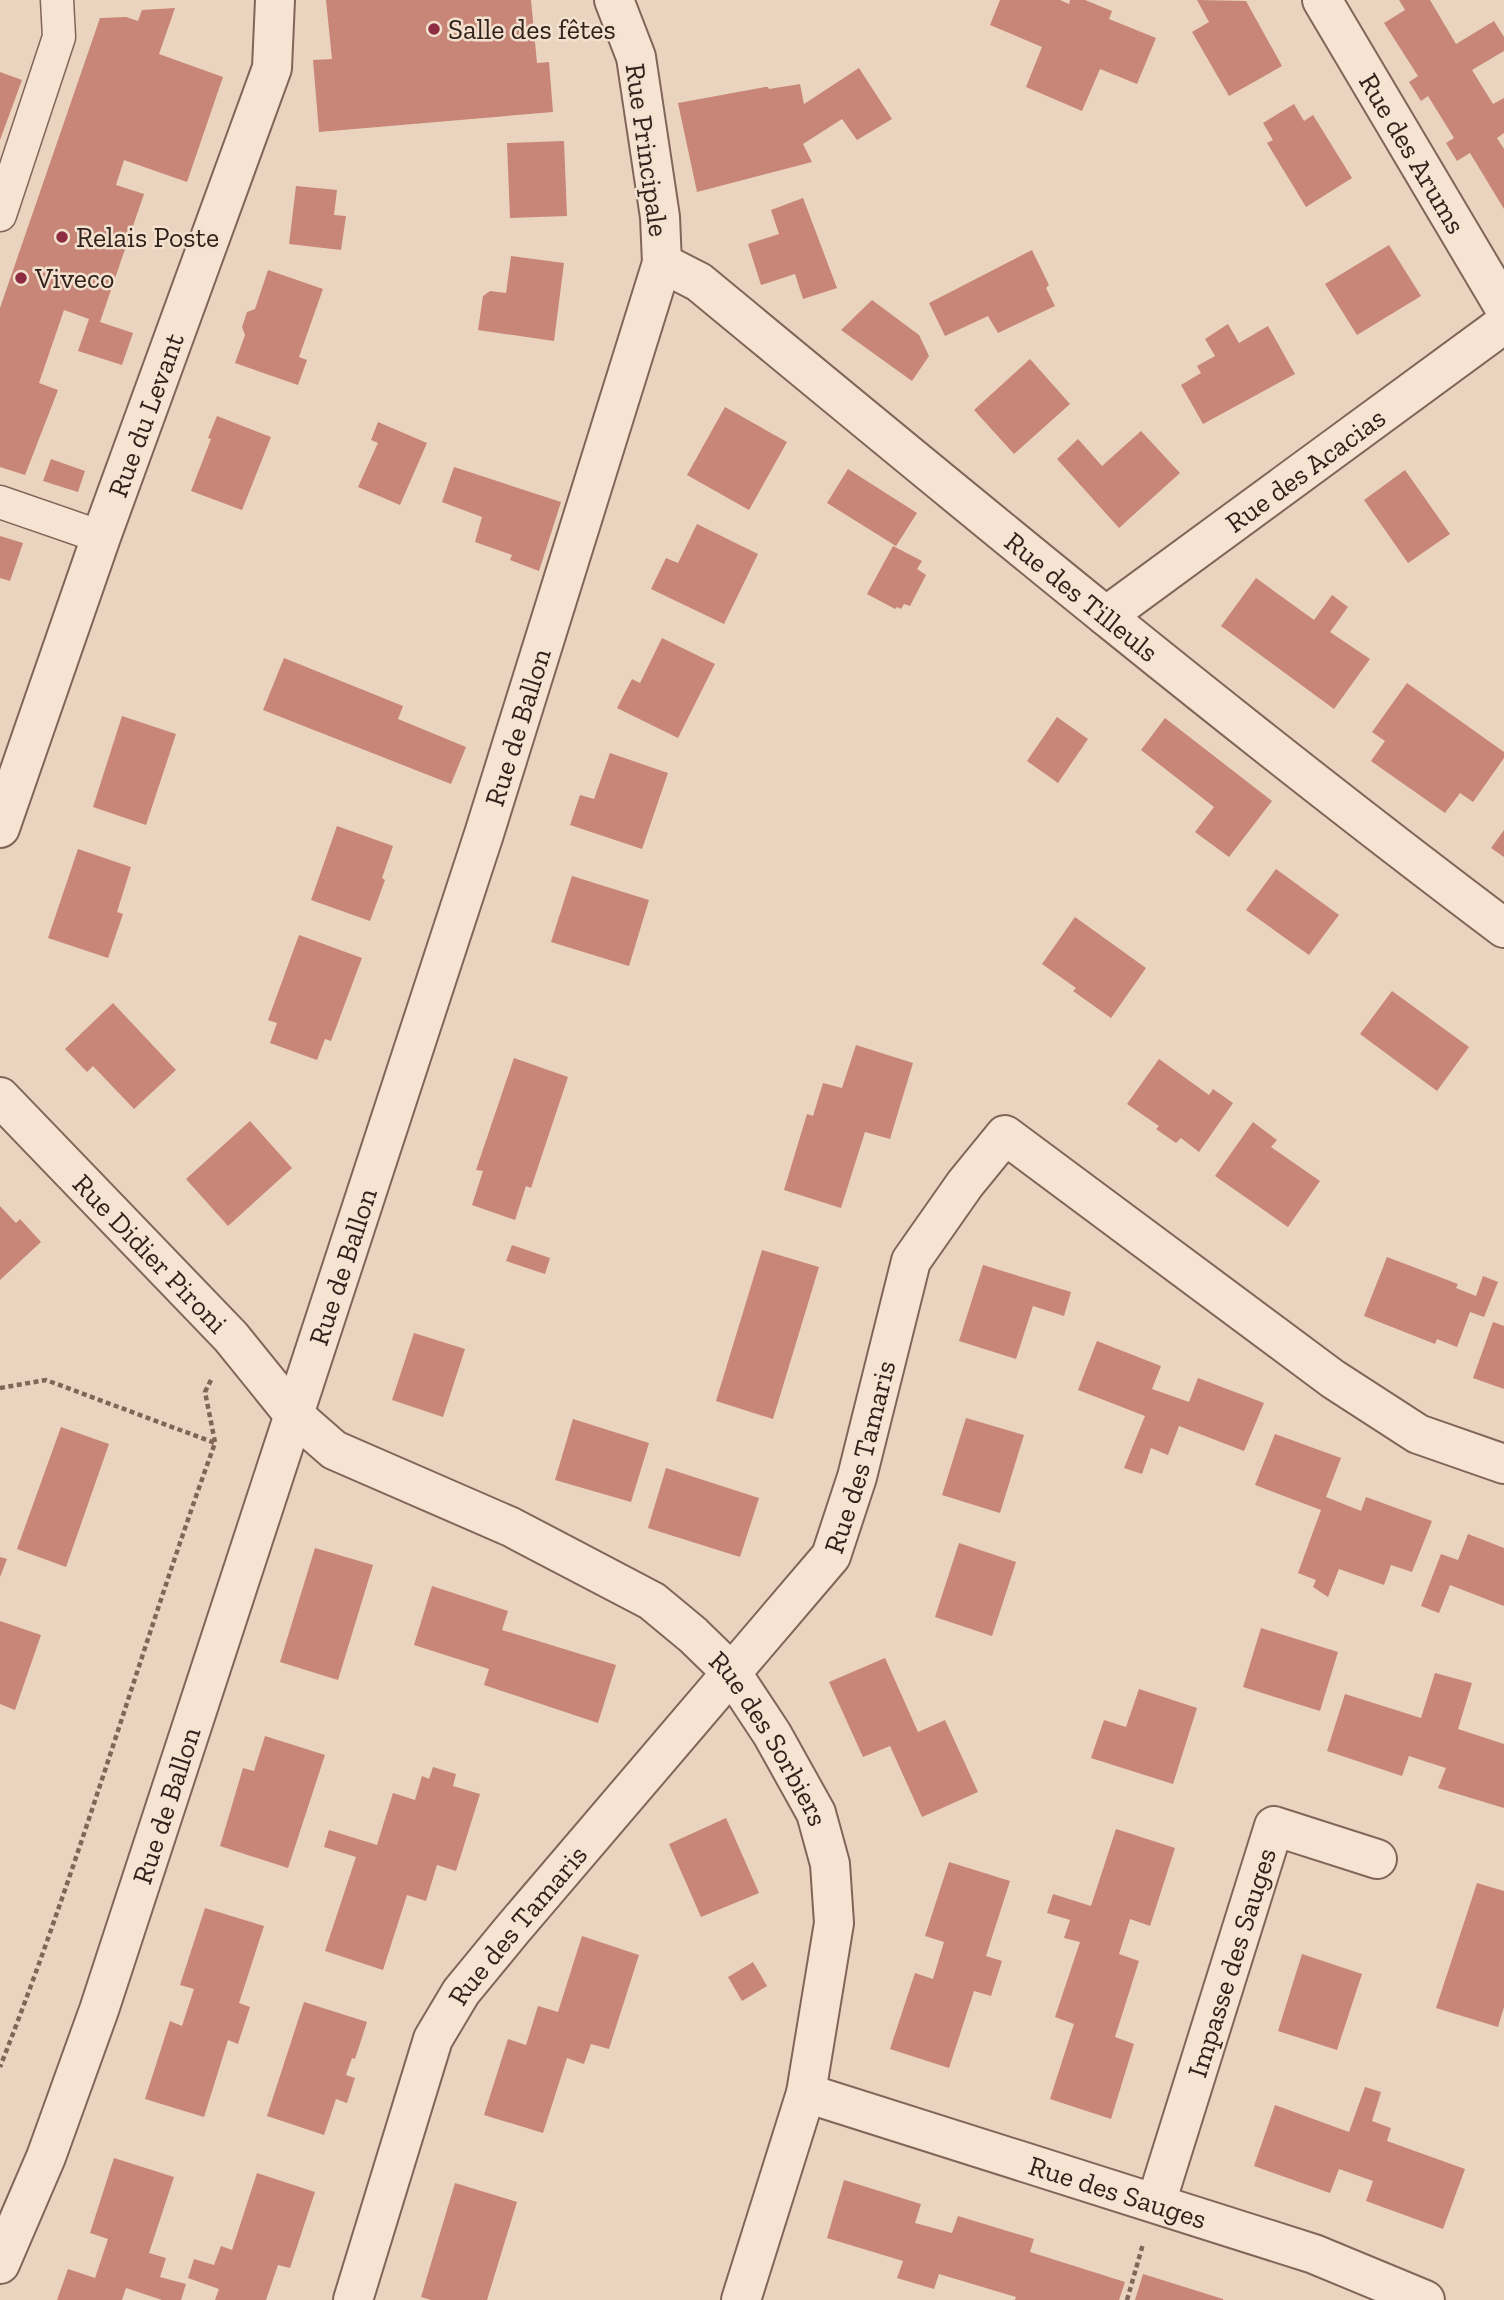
<svg xmlns="http://www.w3.org/2000/svg" width="1504" height="2300" font-family="'Zilla Slab',serif">
<style>
.building{fill:#c78677}
.lines{fill:none;stroke-linecap:round;stroke-linejoin:round}
.pedestrian-casing{stroke:#826559;stroke-width:35}
.minor-casing{stroke:#826559;stroke-width:42}
.tertiary-casing{stroke:#826559;stroke-width:42}
.path{stroke:#826559;stroke-width:4.5;stroke-dasharray:5 3.5;stroke-linecap:butt}
.pedestrian{stroke:#f6e3d1;stroke-width:32}
.minor{stroke:#f6e3d1;stroke-width:38}
.tertiary{stroke:#f6e3d1;stroke-width:38}
.poi-dot{fill:#8d2c42;stroke:#f3e0ce;stroke-width:2.5}
.labels{text-anchor:middle;dominant-baseline:central;stroke-width:5;stroke-linejoin:round;paint-order:stroke}
.poi-label{font-size:28px;fill:#32221c;stroke:#f3e0ce;text-anchor:start}
.street-label{font-size:28px;fill:#32221c;stroke:#f3e0ce}
</style>
<rect width="100%" height="100%" fill="#ead4bf"/>
<!-- building -->
<g class="building">
<path d="M326 0H531L537 63 549 62 553 112 319 132 313 60 332 59Z"/>
<path d="M1000 0H1060L1069 4 1070 0H1085L1112 11 1109 19 1156 38 1137 84 1100 69 1082 111 1026 87 1042 47 990 25Z"/>
<path d="M1197 0 1246 1 1282 66 1229 96 1192 32 1209 22Z"/>
<path d="M1399 0H1430L1456 44 1494 21 1504 37V51L1472 70 1493 104 1504 98V133L1497 138 1504 149V209L1470 153 1457 161 1446 143 1454 138 1428 96 1421 101 1409 82 1418 76 1384 23 1405 10Z"/>
<path d="M175 8 159 54 223 77 187 182 124 160 116 185 144 194 100 322 133 333 122 365 78 351 89 319 64 310 39 383 58 390 25 475 0 467V308L100 18 126 17 138 21 142 10Z"/>
<path d="M859 68 892 119 857 140 842 119 803 144 812 162 697 192 678 103 765 87H768L769 89 800 84 804 104Z"/>
<path d="M0 72 22 80 0 140Z"/>
<path d="M1294 104 1304 121 1313 115 1352 178 1306 207 1267 143 1273 140 1263 123Z"/>
<path d="M564 141 567 216 510 218 507 143Z"/>
<path d="M296 186 337 190 334 215 346 216 341 250 289 244Z"/>
<path d="M803 198 837 288 803 299 795 274 761 285 748 244 779 234 771 210Z"/>
<path d="M1389 245 1421 296 1357 335 1325 284Z"/>
<path d="M1032 250 1049 285 1046 288 1055 306 998 333 988 316 945 336 929 303Z"/>
<path d="M511 256 564 263 554 341 478 330 483 296 490 291 506 293Z"/>
<path d="M268 270 323 289 299 357 307 360 298 385 235 363 245 335 242 327 247 312 255 309Z"/>
<path d="M872 300 919 335 929 356 912 381 841 330Z"/>
<path d="M1228 324 1239 343 1268 326 1295 374 1203 424 1181 385 1201 373 1197 366 1215 356 1205 339Z"/>
<path d="M1030 359 1070 404 1014 454 974 410Z"/>
<path d="M725 407 787 442 749 510 687 475Z"/>
<path d="M217 416 271 437 242 510 191 491 211 439 208 438Z"/>
<path d="M378 422 427 443 400 505 358 487 378 443 371 440Z"/>
<path d="M1141 431 1180 473 1119 528 1057 459 1078 439 1102 466Z"/>
<path d="M51 459 85 471 78 492 43 481Z"/>
<path d="M454 467 561 502 539 571 510 560 512 555 475 542 482 517 442 502Z"/>
<path d="M848 469 917 513 896 546 827 503Z"/>
<path d="M1405 470 1450 534 1408 563 1364 500Z"/>
<path d="M697 524 758 554 724 624 651 589 666 558 678 563Z"/>
<path d="M0 536 23 543 10 581 0 578Z"/>
<path d="M893 546 922 561 917 569 926 575 910 606 904 604 901 609 897 607 895 609 867 594Z"/>
<path d="M1256 578 1314 620 1332 595 1348 607 1330 632 1370 659 1334 709 1221 626Z"/>
<path d="M662 638 715 664 678 738 617 708 632 679 640 683Z"/>
<path d="M284 658 403 706 398 719 466 747 451 784 263 710Z"/>
<path d="M1407 683 1504 752V758L1473 802 1460 793 1445 813 1371 761 1385 741 1372 732Z"/>
<path d="M122 716 176 734 146 825 93 807Z"/>
<path d="M1057 717 1088 739 1058 783 1027 761Z"/>
<path d="M1165 718 1272 801 1229 857 1195 832 1214 807 1141 750Z"/>
<path d="M610 753 668 773 642 849 570 825 580 795 594 799Z"/>
<path d="M337 826 393 846 382 878 385 880 370 921 311 900Z"/>
<path d="M1504 830V857L1491 848Z"/>
<path d="M78 849 131 867 117 912 123 914 108 958 48 938Z"/>
<path d="M1276 869 1339 915 1309 955 1246 910Z"/>
<path d="M572 876 649 900 629 966 551 942Z"/>
<path d="M1075 917 1146 968 1111 1018 1073 991 1076 988 1042 964Z"/>
<path d="M299 935 362 958 331 1041 325 1039 317 1060 270 1043 277 1023 268 1020Z"/>
<path d="M1392 991 1469 1047 1437 1091 1360 1034Z"/>
<path d="M113 1003 176 1070 134 1109 93 1066 87 1072 65 1049Z"/>
<path d="M856 1045 913 1063 890 1139 865 1132 841 1208 784 1190 807 1114 813 1116 823 1083 842 1088Z"/>
<path d="M514 1058 568 1077 531 1188 526 1186 515 1220 472 1205 483 1171 476 1170Z"/>
<path d="M1159 1059 1209 1095 1213 1089 1233 1103 1199 1152 1181 1138 1176 1143 1156 1129 1159 1126 1127 1104Z"/>
<path d="M250 1121 292 1168 228 1226 186 1179Z"/>
<path d="M1253 1122 1277 1140 1271 1147 1320 1181 1288 1227 1215 1176Z"/>
<path d="M0 1206 16 1223 20 1219 41 1242 0 1280Z"/>
<path d="M512 1245 550 1258 545 1274 506 1261Z"/>
<path d="M762 1250 819 1267 773 1419 716 1401Z"/>
<path d="M1387 1257 1458 1284 1456 1288 1476 1296 1483 1276 1498 1282 1484 1317 1470 1312 1457 1347 1437 1339 1435 1344 1364 1316Z"/>
<path d="M983 1265 1071 1292 1064 1316 1033 1306 1016 1359 959 1341Z"/>
<path d="M1493 1322 1504 1326V1389L1473 1378Z"/>
<path d="M414 1333 465 1349 443 1417 392 1400Z"/>
<path d="M1097 1341 1161 1366 1152 1389 1189 1402 1198 1378 1264 1403 1244 1451 1179 1426 1168 1455 1151 1448 1142 1474 1124 1468 1145 1416 1078 1390Z"/>
<path d="M966 1418 1024 1435 1000 1513 942 1495Z"/>
<path d="M573 1419 649 1443 631 1502 555 1480Z"/>
<path d="M61 1427 109 1444 66 1567 17 1549Z"/>
<path d="M1275 1434 1341 1458 1326 1497 1361 1511 1366 1497 1432 1521 1412 1572 1391 1565 1384 1585 1339 1569 1328 1597 1313 1587 1316 1580 1298 1573 1321 1510 1255 1485Z"/>
<path d="M666 1468 759 1498 740 1557 648 1528Z"/>
<path d="M1468 1534 1504 1548V1606L1450 1585 1439 1613 1421 1606 1441 1554 1458 1560Z"/>
<path d="M959 1543 1016 1562 992 1636 935 1617Z"/>
<path d="M315 1548 373 1565 338 1680 280 1662Z"/>
<path d="M0 1557 7 1559 0 1577Z"/>
<path d="M432 1586 508 1611 502 1630 616 1665 598 1723 484 1685 489 1669 414 1645Z"/>
<path d="M0 1621 41 1635 15 1710 0 1704Z"/>
<path d="M1261 1628 1338 1652 1320 1711 1243 1687Z"/>
<path d="M885 1658 918 1732 945 1720 978 1792 922 1817 890 1746 863 1757 829 1682Z"/>
<path d="M1435 1673 1472 1683 1458 1729 1504 1744V1808L1438 1788 1446 1768 1427 1762 1409 1756 1402 1776 1327 1751 1345 1694 1421 1718Z"/>
<path d="M1139 1689 1197 1708 1173 1784 1091 1758 1104 1720 1126 1727Z"/>
<path d="M265 1736 325 1755 288 1868 220 1846 243 1768 254 1771Z"/>
<path d="M433 1767 456 1774 453 1786 480 1794 456 1871 437 1865 426 1901 407 1895 383 1970 325 1951 356 1857 324 1847 329 1830 377 1845 393 1793 415 1800 422 1776 429 1779Z"/>
<path d="M726 1818 759 1893 701 1917 669 1844Z"/>
<path d="M1116 1829 1175 1848 1150 1926 1130 1919 1119 1954 1139 1961 1115 2037 1134 2044 1111 2119 1050 2099 1074 2024 1055 2017 1080 1942 1064 1938 1070 1920 1047 1913 1053 1894 1091 1906Z"/>
<path d="M949 1862 1010 1881 986 1956 1002 1961 991 1996 974 1991 949 2068 890 2049 915 1973 933 1979 944 1942 925 1936Z"/>
<path d="M1477 1883 1504 1891V2007L1498 2027 1436 2008Z"/>
<path d="M205 1908 264 1926 239 2003 250 2007 238 2044 228 2040 204 2117 145 2099 170 2021 182 2026 194 1989 180 1985Z"/>
<path d="M582 1936 639 1955 609 2049 591 2044 584 2064 567 2058 543 2133 484 2115 508 2039 526 2045 538 2006 558 2012Z"/>
<path d="M1302 1954 1362 1974 1337 2050 1278 2031Z"/>
<path d="M753 1962 767 1986 742 2001 728 1977Z"/>
<path d="M304 2002 367 2022 355 2059 352 2058 346 2075 355 2078 347 2103 336 2099 324 2135 267 2116Z"/>
<path d="M1365 2087 1381 2092 1372 2121 1391 2128 1387 2141 1465 2169 1443 2229 1366 2201 1373 2181 1339 2169 1330 2193 1254 2166 1275 2105 1349 2132Z"/>
<path d="M114 2158 174 2177 149 2253 166 2258 160 2277 186 2284 181 2300H162L126 2288 122 2300H57L68 2269 95 2278 108 2239 90 2233Z"/>
<path d="M257 2173 315 2192 290 2268 278 2265 266 2300H215L219 2289 188 2278 194 2259 214 2265 221 2246 232 2250Z"/>
<path d="M844 2180 921 2204 915 2223 952 2233 958 2216 1034 2239 1030 2252 1125 2282 1119 2300H1015L1016 2297 939 2274 934 2289 897 2278 903 2261 827 2238Z"/>
<path d="M455 2183 517 2202 487 2300H431L421 2297Z"/>
<path d="M1143 2274 1223 2299V2300H1135Z"/>
</g>
<g class="lines">
<!-- pedestrian casing -->
<g class="pedestrian-casing">
<g id="pedestrian">
<path d="M0 215 59 37 57 0"/>
<path d="M0 502 101 537"/>
</g>
</g>
<!-- minor casing -->
<g class="minor-casing">
<g id="minor">
<path id="s1" d="M1322 0 1504 307"/>
<path id="s2" d="M662 263 699 282C964 501 1229 721 1504 928"/>
<path id="s3" d="M1106 616 1504 324"/>
<path id="s4" d="M0 828 101 537 272 68 275 0"/>
<path id="s5" d="M0 1097 231 1337 294 1415 334 1450 511 1527 652 1601 693 1635 731 1672 772 1734 816 1813 830 1864 834 1923 806 2093 741 2300"/>
<path id="s6" d="M806 2093 1314 2254 1425 2300"/>
<path id="s7" d="M1156 2203 1274 1826 1377 1859"/>
<path id="s8" d="M353 2300 433 2039 461 1992 512 1930 831 1556 857 1477 911 1261 965 1184 1005 1135 1333 1379 1418 1434 1504 1464"/>
</g>
</g>
<!-- tertiary casing -->
<g class="tertiary-casing">
<g id="tertiary">
<path id="s9" d="M0 2264 46 2157 99 2010 484 834 662 263 660 217 636 57 614 0"/>
</g>
</g>
<!-- path -->
<g class="path">
<path d="M211 1380 205 1392 215 1442"/>
<path d="M0 1388 46 1380 215 1443C140 1650 81 1862 0 2067"/>
<path d="M1127 2300 1143 2244"/>
</g>
<!-- pedestrian -->
<use href="#pedestrian" class="pedestrian"/>
<!-- minor -->
<use href="#minor" class="minor"/>
<!-- tertiary -->
<use href="#tertiary" class="tertiary"/>
</g>
<!-- markers -->
<g class="poi-dot">
<circle cx="434" cy="29" r="7"/>
<circle cx="62" cy="237" r="7"/>
<circle cx="21" cy="278" r="7"/>
</g>
<g class="labels">
<!-- poi labels -->
<g class="poi-label">
<text x="448" y="29">Salle des fêtes</text>
<text x="76" y="237">Relais Poste</text>
<text x="35" y="278">Viveco</text>
</g>
<!-- street labels -->
<g class="street-label">
<text transform="translate(647 150) rotate(82)">Rue Principale</text>
<text stroke="none"><textPath href="#s1" startOffset="178">Rue des Arums</textPath></text>
<text stroke="none"><textPath href="#s4" startOffset="438">Rue du Levant</textPath></text>
<text stroke="none"><textPath href="#s3" startOffset="247">Rue des Acacias</textPath></text>
<text stroke="none"><textPath href="#s2" startOffset="537">Rue des Tilleuls</textPath></text>
<text stroke="none"><textPath href="#s9" startOffset="1622">Rue de Ballon</textPath></text>
<text stroke="none"><textPath href="#s5" startOffset="217">Rue Didier Pironi</textPath></text>
<text stroke="none"><textPath href="#s9" startOffset="1055">Rue de Ballon</textPath></text>
<text stroke="none"><textPath href="#s8" startOffset="1003">Rue des Tamaris</textPath></text>
<text stroke="none"><textPath href="#s5" startOffset="1022">Rue des Sorbiers</textPath></text>
<text stroke="none"><textPath href="#s9" startOffset="488">Rue de Ballon</textPath></text>
<text stroke="none"><textPath href="#s8" startOffset="415">Rue des Tamaris</textPath></text>
<text stroke="none"><textPath href="#s7" startOffset="252">Impasse des Sauges</textPath></text>
<text stroke="none"><textPath href="#s6" startOffset="327">Rue des Sauges</textPath></text>
</g>
</g>
</svg>
